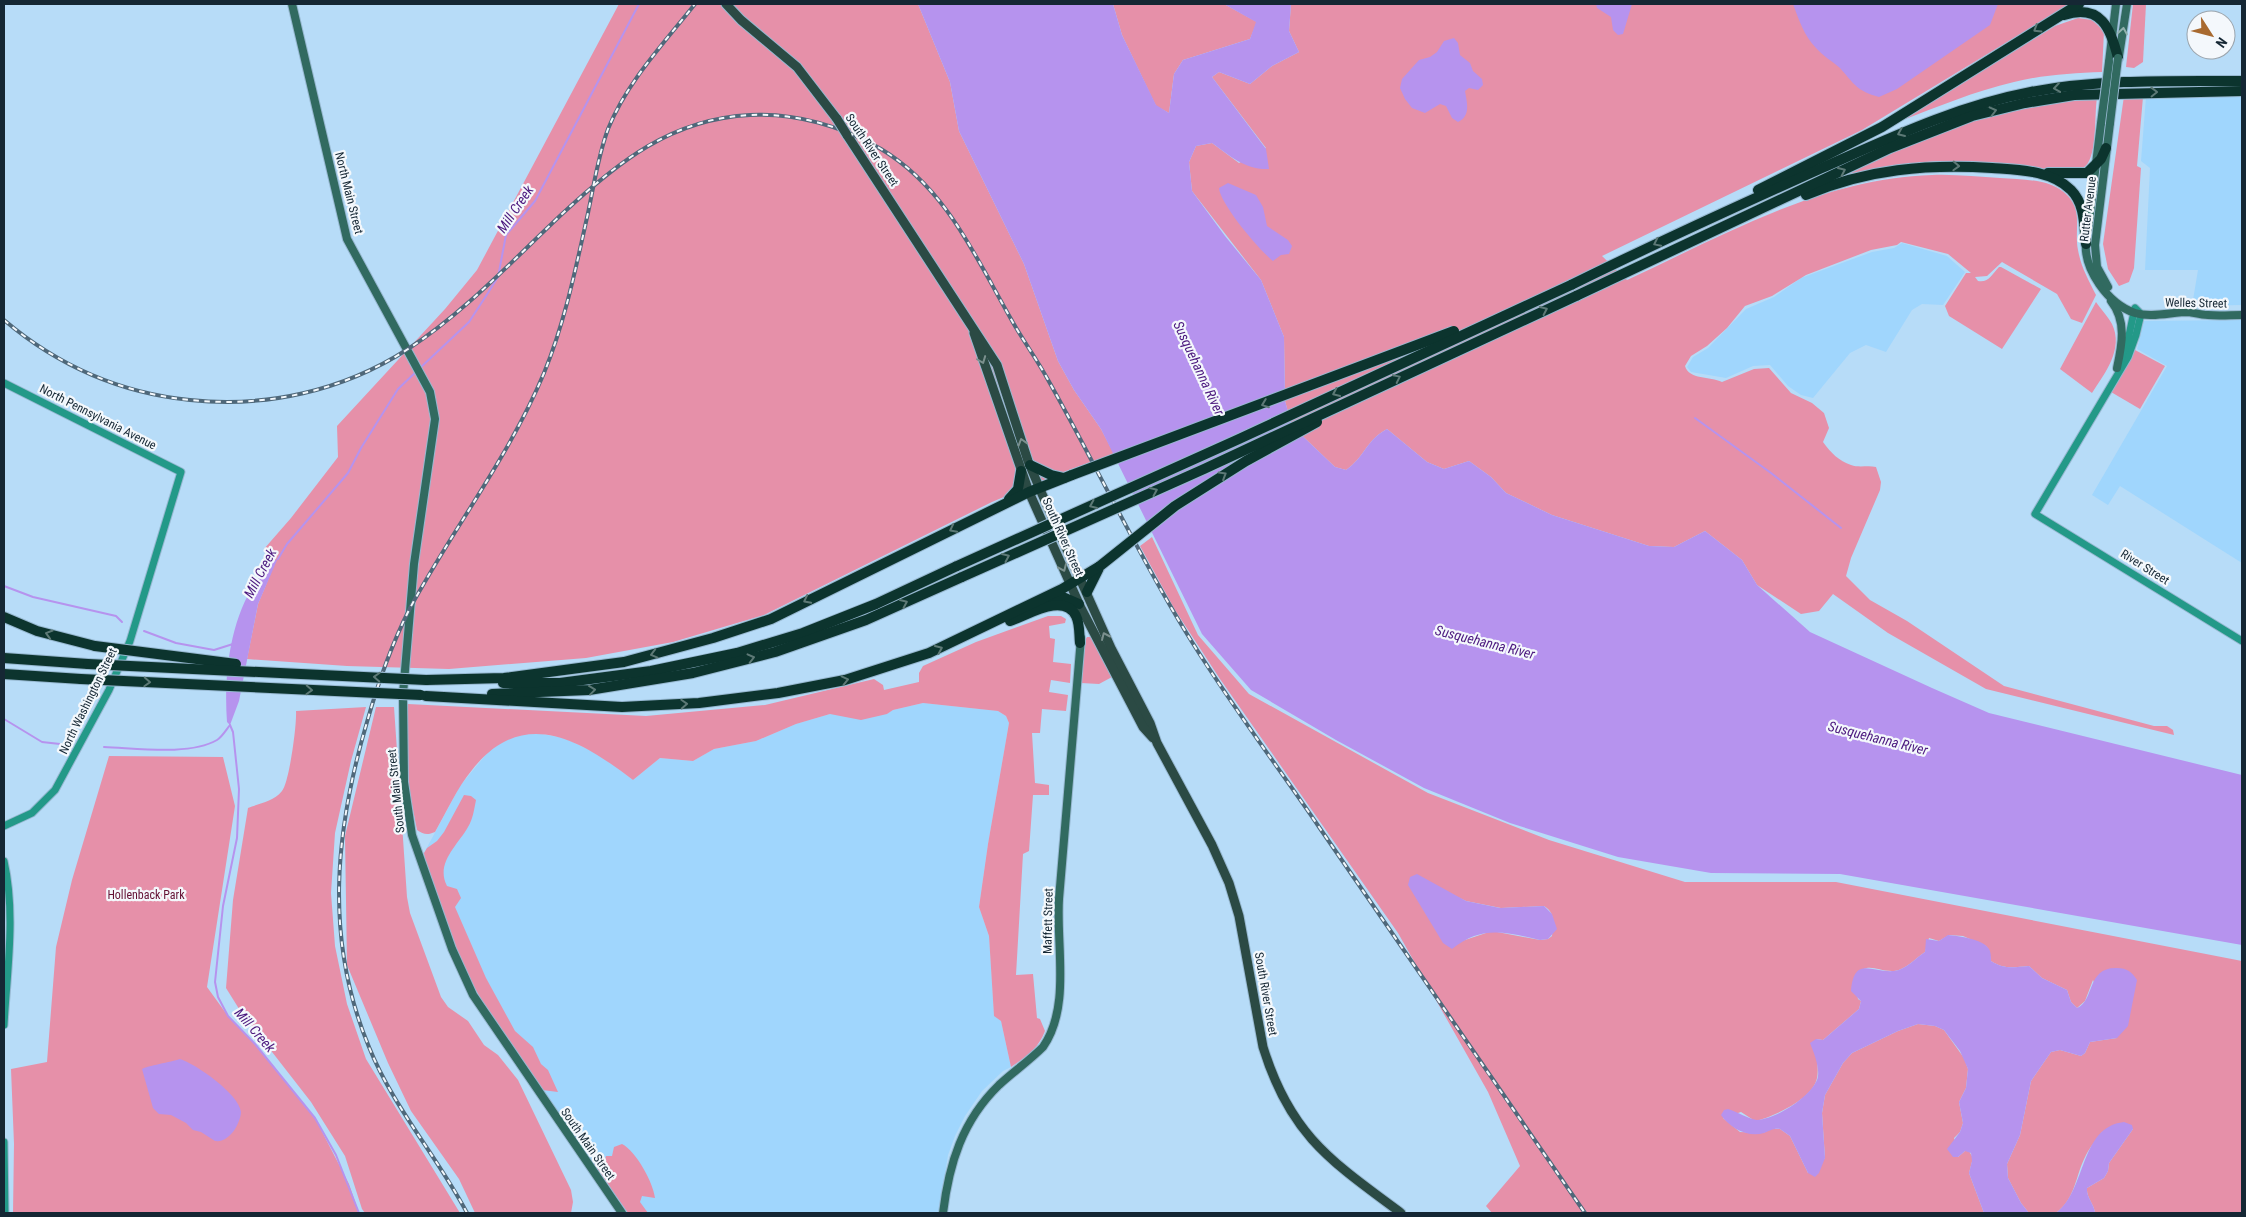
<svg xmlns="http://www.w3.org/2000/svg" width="2246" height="1217" font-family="'Roboto Condensed',sans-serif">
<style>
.built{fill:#a0d6fd}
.green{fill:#e690a9;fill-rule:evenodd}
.water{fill:#b693ee}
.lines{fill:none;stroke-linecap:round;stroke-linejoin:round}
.stream{stroke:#b693ee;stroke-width:2}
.tertiary-casing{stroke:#97b8d1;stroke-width:9}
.secondary-casing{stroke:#97b8d1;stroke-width:10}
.primary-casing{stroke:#97b8d1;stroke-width:11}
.motorway-casing{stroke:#97b8d1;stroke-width:12}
.tertiary{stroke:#239988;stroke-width:7}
.secondary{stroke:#316a60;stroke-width:8}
.primary{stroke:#2b4a44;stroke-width:9}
.motorway{stroke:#0c342e;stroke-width:10}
.rail-casing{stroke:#4f687a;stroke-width:4}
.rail{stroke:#f4f8fc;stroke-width:2;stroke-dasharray:5.5;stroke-linecap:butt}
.secondary-bridge-casing{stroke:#97b8d1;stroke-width:10;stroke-linecap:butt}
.primary-bridge-casing{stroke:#97b8d1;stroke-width:11;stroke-linecap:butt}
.motorway-bridge-casing{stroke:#97b8d1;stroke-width:12;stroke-linecap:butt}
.secondary-bridge{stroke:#316a60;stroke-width:8}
.primary-bridge{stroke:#2b4a44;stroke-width:9}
.motorway-bridge{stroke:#0c342e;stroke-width:10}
.oneway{stroke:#5d7976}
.oneway2{stroke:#92b1ae}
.oneway3{stroke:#7b908e}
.labels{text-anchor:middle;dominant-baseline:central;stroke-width:4.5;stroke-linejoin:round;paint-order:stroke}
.street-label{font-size:12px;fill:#152734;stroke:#f4f8fc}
.park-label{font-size:12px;fill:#631033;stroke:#f4f8fc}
.water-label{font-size:14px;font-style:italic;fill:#4b187e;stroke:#f4f8fc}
</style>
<rect width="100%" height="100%" fill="#b7dcf8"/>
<!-- built -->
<g class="built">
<path d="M2242 96V305L2192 306 2198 270H2145L2150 168 2141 161 2146 97Z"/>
<path d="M1902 243 1947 256 1965 272 1943 305 1922 304 1912 310 1886 352 1866 345 1850 353 1813 398 1801 395 1788 386 1770 365 1753 366 1726 378 1691 372 1687 367 1693 357 1708 348 1746 309 1774 297 1801 278 1872 252 1894 248Z"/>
<path d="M2242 320V563L2120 486 2108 505 2092 495 2167 366 2137 349 2144 321Z"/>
<path d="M923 703 998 711 1006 716 1009 723 988 844 979 907 989 936 994 1015 1001 1021 1011 1067 1003 1071 982 1091 965 1116 955 1136 948 1155 939 1213H627L484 1005 470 980 458 950 425 860 424 853 460 786 488 752 504 740 525 734H542L564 738 602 756 633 780 660 758 693 761 714 749 756 741 796 724 830 714H887L893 710Z"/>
</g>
<!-- green -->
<g class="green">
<path d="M619 4H918L950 82 959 131 1024 264 1058 361 1074 390 1101 429 1114 454 1066 471 992 502 764 615 673 642 586 658 449 669 347 666 247 659 258 604 271 573 264 549 291 518 338 457 337 426 445 309 477 270Z"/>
<path d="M1113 4H1224L1257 22 1250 39 1183 60 1174 74 1169 113 1156 106 1122 35Z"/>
<path d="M1291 4H2070L1862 130 1602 256 1627 280C1724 235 1823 178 1932 175 1955 174 1978 177 2000 178 2023 180 2051 178 2068 196 2083 212 2074 230 2078 250 2081 267 2088 279 2096 295L2082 323 2071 319 2057 294 2002 262 1987 276 1975 277 1978 281C1989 283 1992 274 1999 267H2001L2041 289 2002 349 1949 316 1945 306 1966 273H1971L1948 254 1901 242 1897 245 1871 250 1806 275 1772 296 1745 306 1727 328 1707 346 1691 356 1685 366C1689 380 1710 376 1722 382L1754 369 1769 368 1791 393 1812 403 1824 413 1829 428 1823 442C1831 453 1839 461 1851 465 1859 468 1868 465 1876 467L1881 482 1880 490 1851 558 1846 576 1870 600 1907 621 2004 686 2154 726H2167L2173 730 2174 735 1986 689 1888 633 1833 594 1819 611 1801 614 1757 585 1742 560 1705 531 1674 547 1649 546 1552 515 1506 493 1491 477 1469 461 1444 469 1427 462 1387 429C1366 440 1365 457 1346 470L1335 467 1292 426 1285 401 1284 337 1261 280 1192 191 1189 162 1196 146 1212 143 1239 163 1266 148 1212 77 1219 72 1250 84 1272 66 1299 52 1289 31Z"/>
<path d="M2133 4H2146L2143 62 2134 68 2126 67Z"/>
<path d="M2078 18 2092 20 2104 31 2102 72C2073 73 2042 75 2014 82 1975 91 1937 107 1900 121L2055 26Z"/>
<path d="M2124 96 2143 97 2137 166 2141 168 2134 268 2129 282 2119 286 2108 269 2103 244Z"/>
<path d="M2097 98C2094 115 2098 160 2083 168 2072 169 2056 172 2045 170 2015 164 1982 162 1951 161 1914 161 1877 168 1842 178 1920 134 2007 102 2097 98Z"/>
<path d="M2096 302C2101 309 2108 317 2112 324 2124 349 2105 373 2092 393L2060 369Z"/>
<path d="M2135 350 2165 366 2140 409 2111 392Z"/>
<path d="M1152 537 1198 635 1249 694 1428 793 1549 840 1685 882H1836L2242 961V1213H2095C2094 1204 2086 1197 2087 1188L2104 1178 2108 1171 2109 1163 2133 1129 2102 1132C2097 1139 2090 1147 2086 1155 2075 1176 2076 1198 2056 1213H2029L2021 1203 2008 1178 2007 1164 2020 1135 2031 1081 2051 1052 2060 1050 2081 1056 2085 1053 2090 1042 2117 1038 2093 980 2085 1001 2077 1008 2071 1002 2067 990 2042 978 2029 966C2014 967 2005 970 1991 961L1989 950 1986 946 1963 936 1949 935 1939 941 1929 938 1925 952C1916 958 1905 970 1894 971 1876 972 1868 960 1854 977L1858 999 1861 1001 1859 1009 1823 1040 1816 1039C1816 1050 1819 1070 1817 1078 1813 1099 1773 1117 1755 1121L1741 1112 1723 1118 1740 1132 1763 1133 1771 1129H1780L1790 1136 1808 1173 1825 1158 1822 1113 1825 1095 1843 1063 1852 1053 1898 1031 1918 1024 1935 1026 1944 1030 1964 1058 1968 1069 1966 1088 1959 1102 1963 1123 1960 1132 1954 1138 1958 1157 1965 1151H1969L1973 1158 1969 1173 1984 1213H1492L1486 1206 1520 1166 1488 1092 1398 933 1220 679 1175 610 1140 546ZM1447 892 1466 901 1501 908 1544 906C1556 913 1553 924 1552 936L1548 939 1540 940 1492 931 1462 941Z"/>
<path d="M1048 616H1061L1066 619 1065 623 1049 626 1050 638 1055 639 1053 662 1071 664 1070 683 1051 680 1049 692 1068 695 1066 711 1042 709 1040 733H1032L1035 783 1049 785V795H1033L1029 851 1023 854 1016 975 1033 974 1037 1018 1040 1019 1045 1031C1038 1049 1027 1056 1011 1067L1001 1021 994 1016 989 936 979 907 988 844 1009 723 1006 716 998 711 923 703 893 710 887 714 861 720 830 714 796 724 756 741 714 749 693 761 660 758 633 780C581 740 523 705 472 770 457 788 447 811 435 832 428 835 424 835 417 830L408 784V704L646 716 765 705 874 679 883 685 884 690 919 682V673L923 666 976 642Z"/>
<path d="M1087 637H1091L1112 677 1099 684 1081 683 1083 644Z"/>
<path d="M366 707 351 761 335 833 331 893 335 946 347 1004 366 1059 460 1213H365L362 1209 345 1156 311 1102 241 1012 226 988 233 900 248 808C260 803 273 802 282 791 289 783 297 725 296 711Z"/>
<path d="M376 707H394L407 897 410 913 441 997 448 1007 468 1021 484 1045 498 1055 518 1080 571 1190 573 1202 571 1213H475L459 1179 411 1111 388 1063 347 965 345 836Z"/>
<path d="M109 756 223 757 235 806 207 987 228 1016 255 1044 315 1118 349 1184 359 1213H13L14 1144 11 1069 47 1062 56 947 72 880Z"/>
<path d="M464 795 471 796 476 800C474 810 473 819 468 827 458 845 435 863 447 886L457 889 461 898 455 907 486 978 515 1031 533 1047 541 1064 548 1070 558 1092 542 1090C518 1054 491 1019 471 981 451 944 440 900 425 860L424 853 427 848 437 841 444 832Z"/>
<path d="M622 1144C636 1151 653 1182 655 1198L642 1196 640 1202 648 1213H628L594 1164 605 1160 606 1156H612L614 1147Z"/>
</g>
<!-- water -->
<g class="water">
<path d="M918 4H1113L1122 35 1156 105 1169 113 1174 74 1183 60 1250 39 1256 22 1224 4H1291L1289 31 1299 52 1272 66 1250 84 1219 72 1212 77 1266 149 1269 169C1245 170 1230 156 1212 143L1196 146 1189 162 1192 191 1225 236 1261 280 1284 337 1285 401 1292 426 1335 467 1346 470C1365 457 1366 440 1387 429L1427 462 1444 469 1469 461 1491 477 1506 493 1552 515 1649 546 1674 547 1705 531 1742 560 1757 585 1810 632 1932 688 1989 713 2242 775V945L1840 874 1711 873 1618 857 1510 823 1424 788 1336 740 1251 690 1202 634 1101 429 1074 390 1058 361 1024 264 959 131 950 82Z"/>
<path d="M1596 4H1632L1623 34 1618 35 1613 30 1611 17 1597 8Z"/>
<path d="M1793 4H1998L1990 25 1897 89 1879 97C1857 91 1854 84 1840 68 1832 61 1823 56 1816 48 1804 36 1799 20 1793 4Z"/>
<path d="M1454 38 1458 43 1460 55 1470 63 1473 71 1482 79 1483 85 1478 90 1469 88 1465 91C1467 103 1471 116 1458 122L1452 118 1446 106 1440 104 1425 113 1412 108 1405 99 1400 88 1402 79 1419 60 1430 57 1437 52 1444 41Z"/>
<path d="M1228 183 1256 195 1263 207 1267 226 1288 240 1292 246 1289 254 1281 255 1273 261C1260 251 1220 204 1219 188Z"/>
<path d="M278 558 258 604 239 701 230 725 227 722C223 668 232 594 278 558Z"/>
<path d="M1417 874 1466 901 1500 908 1544 906 1552 914 1557 929 1548 939 1540 940C1505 932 1482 925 1452 949L1443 943 1408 885 1410 877Z"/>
<path d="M1948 935C1959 936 1983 939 1989 949 1991 952 1991 958 1991 961 2005 970 2014 967 2029 966L2042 978 2067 990 2071 1002 2077 1008C2095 1001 2086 967 2117 968 2127 968 2132 972 2137 980L2128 1026 2117 1038 2090 1042 2085 1053 2081 1056 2060 1050 2051 1052 2031 1081 2020 1135 2007 1164 2008 1178 2021 1203 2029 1213H1984L1969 1173 1972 1161 1971 1153 1965 1151 1958 1157H1953L1947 1149 1960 1132 1963 1123 1959 1102 1966 1088 1968 1069 1960 1051 1944 1030 1935 1026 1918 1024 1898 1031 1852 1053 1843 1063 1825 1095 1822 1113 1825 1158 1819 1173 1815 1177 1808 1173 1790 1136 1780 1129C1773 1128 1770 1131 1764 1133 1748 1138 1730 1128 1721 1115L1724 1110 1728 1109C1735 1111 1751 1120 1757 1120 1776 1119 1809 1098 1817 1080 1821 1070 1814 1053 1810 1043L1816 1039 1823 1040 1859 1009 1861 1001 1851 991C1854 955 1872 973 1894 971 1905 970 1916 958 1925 952L1926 939 1939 941Z"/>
<path d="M180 1059C196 1064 239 1094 241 1112 241 1118 236 1129 232 1133 227 1138 223 1142 215 1141L201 1132 193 1130 186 1123 171 1115 159 1114 153 1108 142 1069C147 1066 171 1062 180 1059Z"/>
<path d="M2124 1122 2132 1125 2133 1129 2109 1163 2108 1171 2104 1178 2087 1188C2086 1197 2094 1204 2095 1213H2056C2087 1190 2079 1127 2124 1122Z"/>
</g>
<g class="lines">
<!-- stream -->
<g class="stream">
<path d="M420 368 469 322 486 296 498 277 506 235 535 201 639 4"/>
<path d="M1695 418 1771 473 1841 528"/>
<path d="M278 559 287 544 348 473 361 448 398 389 417 371"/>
<path d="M4 586 33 597 116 616 122 622"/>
<path d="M144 631 176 643 214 650 233 644"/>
<path d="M4 719 42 742 60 744"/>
<path d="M230 725 233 732 239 789 237 838 223 906 215 982 218 997 228 1016 255 1044 315 1118 336 1155 359 1213"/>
<path d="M104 747C136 748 189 756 217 740 222 737 226 730 230 725"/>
</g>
<!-- tertiary casing -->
<g class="tertiary-casing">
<g id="tertiary">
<path d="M2135 308 2141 314 2136 335 2128 357 2035 514 2242 641"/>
<path d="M2121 359 2128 340 2134 312"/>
<path d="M4 383 181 472 130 641 109 690 55 790 32 813 4 826"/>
<path d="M4 861C16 914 7 971 4 1025"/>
<path d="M4 1142 5 1213"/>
</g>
</g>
<!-- secondary casing -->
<g class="secondary-casing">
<g id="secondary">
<path d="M292 4 347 239 430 392 435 419 414 564 403 694 404 782 412 835 452 949 473 995 622 1213"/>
<path d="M2119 56 2127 4"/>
<path d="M2109 62 2116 4"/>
<path d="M2088 229 2101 123"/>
<path d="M2086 241C2083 269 2108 304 2135 313 2151 318 2172 312 2189 312 2195 313 2201 315 2208 315 2219 316 2231 315 2242 315"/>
<path d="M2108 287 2097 267 2095 245 2110 123"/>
<path d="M2111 301C2127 321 2122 345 2117 368"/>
<path d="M943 1213C949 1164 962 1121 999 1085 1013 1072 1029 1061 1043 1047 1071 1007 1056 946 1059 899L1081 638"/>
</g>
</g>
<!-- primary casing -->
<g class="primary-casing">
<g id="primary">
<path d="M726 4 741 20 797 67 837 119"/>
<path d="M847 135 997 365 1028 461 1042 494 1111 648 1150 723 1157 743 1212 845 1229 883 1239 916 1263 1047C1290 1135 1331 1161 1401 1213"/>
<path d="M974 333 1029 492 1081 608 1143 727 1153 738"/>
</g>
</g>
<!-- motorway casing -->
<g class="motorway-casing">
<g id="motorway">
<path d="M2064 15C2101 3 2111 29 2118 58"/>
<path d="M2048 173H2087L2101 159 2106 148"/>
<path d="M1758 190 1882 127 2079 4"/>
<path d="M1806 195C1866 169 1928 164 1992 168 2019 170 2051 170 2071 190 2085 204 2084 225 2086 244"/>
<path d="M1571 285C1654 244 1737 206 1822 168 1890 138 1957 106 2031 92 2100 79 2172 81 2242 81"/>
<path d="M1576 296 1890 148 1972 116 2025 103 2074 95 2242 91"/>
<path d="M1030 465 1051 475 1064 478"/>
<path d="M1009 499 1018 489 1021 471"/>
<path d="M1087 592 1099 568"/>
<path d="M1049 602 1063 597 1079 604"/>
<path d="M4 617 37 631 95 646"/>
<path d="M1010 621C1028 615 1064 592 1076 616 1080 624 1079 634 1080 643"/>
<path d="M4 658 88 664"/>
<path d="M4 674 81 679"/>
<path d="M426 680 504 678 624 662 713 638 771 619 1029 492 1072 475"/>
<path d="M503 683H560L651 671 737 653 803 633 876 604 957 566"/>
<path d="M492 694 589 690 693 673 775 652 866 620 962 577"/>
<path d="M426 696 622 707 699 703 778 693 845 680 929 653 1062 589 1100 566"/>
</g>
</g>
<!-- tertiary -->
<use href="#tertiary" class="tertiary"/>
<!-- secondary -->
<use href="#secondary" class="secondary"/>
<!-- primary -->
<use href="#primary" class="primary"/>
<!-- motorway -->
<use href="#motorway" class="motorway"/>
<!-- rail casing -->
<g class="rail-casing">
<g id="rail">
<path d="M4 320C57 365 120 393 190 400 266 408 343 391 408 349 465 312 513 260 562 214 618 162 671 119 750 115 796 113 842 126 881 149 946 188 975 256 1011 319 1022 339 1036 358 1047 378 1094 461 1134 547 1184 629 1225 697 1274 761 1319 827 1408 956 1496 1085 1585 1213"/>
<path d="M467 1213C437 1156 393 1107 369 1047 324 939 335 831 367 722 378 683 391 646 409 610 452 530 509 457 544 373 565 322 576 267 588 213 594 185 598 156 608 129 627 82 664 43 695 4"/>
</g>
</g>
<!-- rail -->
<use href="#rail" class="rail"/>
<!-- secondary-bridge casing -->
<g class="secondary-bridge-casing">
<g id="secondary-bridge">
<path d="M2101 123 2109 62"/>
<path d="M2110 123 2118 58"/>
</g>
</g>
<!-- primary-bridge casing -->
<g class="primary-bridge-casing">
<path id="primary-bridge" d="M837 119 847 135"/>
</g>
<!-- motorway-bridge casing -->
<g class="motorway-bridge-casing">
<g id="motorway-bridge">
<path d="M1072 475 1454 331"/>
<path d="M957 566 1239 439 1571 285"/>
<path d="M1100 566 1175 506 1246 461 1317 422"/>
<path d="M962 577 1204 469 1576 296"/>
<path d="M95 646 236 664"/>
<path d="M88 664 426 680"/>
<path d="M81 679 421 695"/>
</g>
</g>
<!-- secondary-bridge -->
<use href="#secondary-bridge" class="secondary-bridge"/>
<!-- primary-bridge -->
<use href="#primary-bridge" class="primary-bridge"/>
<!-- motorway-bridge -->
<use href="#motorway-bridge" class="motorway-bridge"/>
</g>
<!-- one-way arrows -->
<defs><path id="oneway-chevron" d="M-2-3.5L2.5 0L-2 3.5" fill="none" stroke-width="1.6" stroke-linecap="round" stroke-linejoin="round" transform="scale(1.25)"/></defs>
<g class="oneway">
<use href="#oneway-chevron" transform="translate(2037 29) rotate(148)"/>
<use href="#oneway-chevron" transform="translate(2057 88) rotate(172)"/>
<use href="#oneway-chevron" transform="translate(2154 92) rotate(-1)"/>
<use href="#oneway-chevron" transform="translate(1993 111) rotate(-14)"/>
<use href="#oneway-chevron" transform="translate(1901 133) rotate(157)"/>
<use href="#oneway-chevron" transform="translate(1956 166) rotate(2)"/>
<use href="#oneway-chevron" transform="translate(1842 171) rotate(-25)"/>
<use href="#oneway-chevron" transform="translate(1657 243) rotate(154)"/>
<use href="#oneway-chevron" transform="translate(1544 310) rotate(-25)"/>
<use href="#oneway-chevron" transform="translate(1397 378) rotate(-26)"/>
<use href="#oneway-chevron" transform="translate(1336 393) rotate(155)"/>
<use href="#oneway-chevron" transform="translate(1265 404) rotate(159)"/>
<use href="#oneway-chevron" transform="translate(1223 475) rotate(-31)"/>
<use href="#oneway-chevron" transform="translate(1154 491) rotate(-24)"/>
<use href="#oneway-chevron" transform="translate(1093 505) rotate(156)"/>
<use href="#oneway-chevron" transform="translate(953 529) rotate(153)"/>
<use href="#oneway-chevron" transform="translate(1006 557) rotate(-24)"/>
<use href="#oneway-chevron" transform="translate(807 600) rotate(153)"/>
<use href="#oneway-chevron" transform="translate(904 603) rotate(-24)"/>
<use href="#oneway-chevron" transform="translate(49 634) rotate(-163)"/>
<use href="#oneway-chevron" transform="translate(939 649) rotate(-24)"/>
<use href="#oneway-chevron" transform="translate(654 654) rotate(165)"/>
<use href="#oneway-chevron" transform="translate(751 658) rotate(-14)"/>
<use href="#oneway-chevron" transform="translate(377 677) rotate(-177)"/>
<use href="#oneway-chevron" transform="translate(845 680) rotate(-13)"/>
<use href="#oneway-chevron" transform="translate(147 682) rotate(3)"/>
<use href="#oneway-chevron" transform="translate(309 690) rotate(3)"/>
<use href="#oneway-chevron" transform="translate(592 690) rotate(-7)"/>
<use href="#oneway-chevron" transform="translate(684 704) rotate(-3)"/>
</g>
<use class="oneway2" href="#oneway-chevron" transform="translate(2123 31) rotate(-81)"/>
<g class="oneway3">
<use href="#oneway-chevron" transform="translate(982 360) rotate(69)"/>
<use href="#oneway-chevron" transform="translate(1022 442) rotate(-107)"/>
<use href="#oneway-chevron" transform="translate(1063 568) rotate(66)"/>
<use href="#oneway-chevron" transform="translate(1105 636) rotate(-114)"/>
</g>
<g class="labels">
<!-- street labels -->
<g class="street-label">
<text transform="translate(872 150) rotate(56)">South River Street</text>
<text transform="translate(349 193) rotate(76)">North Main Street</text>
<text transform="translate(2088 209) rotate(-83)">Rutter Avenue</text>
<text transform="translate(2196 303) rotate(1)">Welles Street</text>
<text transform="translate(98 417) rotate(27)">North Pennsylvania Avenue</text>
<text transform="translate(1063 537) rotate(66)">South River Street</text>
<text transform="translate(2145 567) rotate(32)">River Street</text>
<text transform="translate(88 701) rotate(-64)">North Washington Street</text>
<text transform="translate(396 791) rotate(-96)">South Main Street</text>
<text transform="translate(1048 921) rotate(-89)">Maffett Street</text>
<text transform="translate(1266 994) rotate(80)">South River Street</text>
<text transform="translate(588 1144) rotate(55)">South Main Street</text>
</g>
<!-- park labels -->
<g class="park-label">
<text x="146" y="895">Hollenback Park</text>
</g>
<!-- water labels -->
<g class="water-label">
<text transform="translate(515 209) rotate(-56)">Mill Creek</text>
<text transform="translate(1199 368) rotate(65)">Susquehanna River</text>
<text transform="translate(260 573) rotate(-62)">Mill Creek</text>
<text transform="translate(1485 642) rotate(14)">Susquehanna River</text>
<text transform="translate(1878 738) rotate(14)">Susquehanna River</text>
<text transform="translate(255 1030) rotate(49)">Mill Creek</text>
</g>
</g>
<!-- border -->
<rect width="2246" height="1217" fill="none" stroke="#152734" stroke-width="10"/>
<!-- north arrow -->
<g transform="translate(2211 35) rotate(126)"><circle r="24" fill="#f4f8fc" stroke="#9ba4ac"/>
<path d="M0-4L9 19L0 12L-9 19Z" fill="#a86a30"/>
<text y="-8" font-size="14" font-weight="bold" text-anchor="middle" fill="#152734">N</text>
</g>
</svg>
